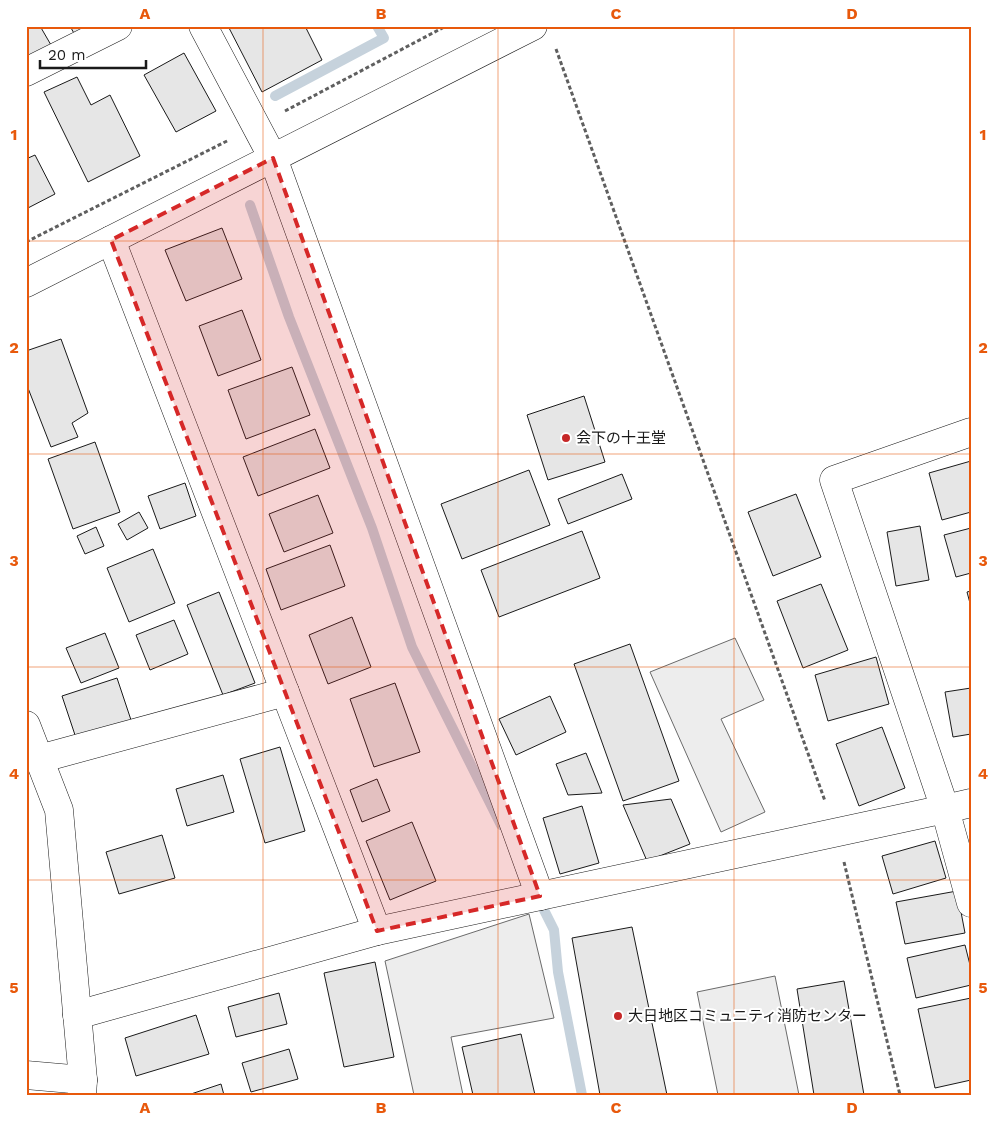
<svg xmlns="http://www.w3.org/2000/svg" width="997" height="1121" font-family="'Work Sans','Noto Sans JP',sans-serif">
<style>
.parking{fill:#ededed;stroke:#6a6a6a}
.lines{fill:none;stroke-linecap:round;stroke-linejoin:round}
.stream{stroke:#c6d2dc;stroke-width:10}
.building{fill:#e6e6e6;stroke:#1a1a1a}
.minor-casing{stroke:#1a1a1a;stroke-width:29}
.tertiary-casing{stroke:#1a1a1a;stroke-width:29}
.path{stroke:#5f5f5f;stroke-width:3;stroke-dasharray:4 2.5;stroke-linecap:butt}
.minor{stroke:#fff;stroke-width:28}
.tertiary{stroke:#fff;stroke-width:28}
.marked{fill:#d62828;fill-opacity:0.2;stroke:#d62828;stroke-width:4;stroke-dasharray:10 6;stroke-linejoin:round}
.grid{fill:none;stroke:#e8590c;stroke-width:1;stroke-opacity:0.55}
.poi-dot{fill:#c62828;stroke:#fff;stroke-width:2}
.labels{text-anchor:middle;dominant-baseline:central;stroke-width:4;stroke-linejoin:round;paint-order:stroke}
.poi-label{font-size:15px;fill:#1a1a1a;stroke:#fff;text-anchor:start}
.neatline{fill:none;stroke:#e8590c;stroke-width:2}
.grid-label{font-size:16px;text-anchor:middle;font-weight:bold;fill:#e8590c}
</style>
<rect width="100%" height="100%" fill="#fff"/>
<!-- parking -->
<g class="parking">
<path d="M735 638 764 700 721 719 765 812 721 832 650 672Z"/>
<path d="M529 914 554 1018 451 1037 463 1095H414L385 961Z"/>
<path d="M775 976 799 1095H718L697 992Z"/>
</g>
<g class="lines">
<!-- stream -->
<g class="stream">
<path d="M275 96 384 38 377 26"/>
<path d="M250 205 289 317 372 528 412 647 501 825"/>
<path d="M538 898 554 930 558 972 582 1095"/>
</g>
</g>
<!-- building -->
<g class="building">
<path d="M26 26H40L51 45 26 59Z"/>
<path d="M70 26H95L76 37Z"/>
<path d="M228 26H305L322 60 262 92Z"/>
<path d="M184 53 216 111 176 132 144 75Z"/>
<path d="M77 77 91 105 110 95 140 156 88 182 44 92Z"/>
<path d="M35 155 55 194 26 209V159Z"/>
<path d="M222 228 242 279 186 301 165 250Z"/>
<path d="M242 310 261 360 218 376 199 326Z"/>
<path d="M61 339 88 413 72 423 78 437 51 447 26 383V351Z"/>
<path d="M292 367 310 415 246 439 228 390Z"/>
<path d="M584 396 605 462 548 480 527 415Z"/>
<path d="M315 429 330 468 258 496 243 457Z"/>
<path d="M95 442 120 512 73 529 48 459Z"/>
<path d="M971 461V512L942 520 929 473Z"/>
<path d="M529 470 550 525 462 559 441 504Z"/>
<path d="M622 474 632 499 568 524 558 499Z"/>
<path d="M185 483 196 516 160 529 148 496Z"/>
<path d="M796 494 821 557 773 576 748 512Z"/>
<path d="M318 495 333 533 284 552 269 514Z"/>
<path d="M139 512 148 528 127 540 118 524Z"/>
<path d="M920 526 929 580 896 586 887 532Z"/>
<path d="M96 527 104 546 85 554 77 536Z"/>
<path d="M971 528V573L956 577 944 535Z"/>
<path d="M582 531 600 578 499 617 481 570Z"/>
<path d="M330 545 345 586 281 610 266 569Z"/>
<path d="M153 549 175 603 129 622 107 568Z"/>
<path d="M821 584 848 650 803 668 777 601Z"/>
<path d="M971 591V607L967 592Z"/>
<path d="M219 592 255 683 223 695 187 605Z"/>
<path d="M352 617 371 667 328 684 309 635Z"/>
<path d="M174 620 188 654 150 670 136 635Z"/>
<path d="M105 633 119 668 81 683 66 648Z"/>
<path d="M630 644 679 781 623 801 574 664Z"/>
<path d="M876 657 889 704 828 721 815 675Z"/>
<path d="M117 678 131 720 76 738 62 696Z"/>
<path d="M395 683 420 752 374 767 350 699Z"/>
<path d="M971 688V734L953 737 945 692Z"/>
<path d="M550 696 566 732 516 755 499 719Z"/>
<path d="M882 727 905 788 859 806 836 744Z"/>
<path d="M280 747 305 831 265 843 240 759Z"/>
<path d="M586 753 602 793 568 795 556 764Z"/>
<path d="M223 775 234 812 187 826 176 789Z"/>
<path d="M377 779 390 811 362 822 350 790Z"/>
<path d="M671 799 690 844 647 861 623 805Z"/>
<path d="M582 806 599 863 560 874 543 818Z"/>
<path d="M412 822 436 881 390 900 366 841Z"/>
<path d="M162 835 175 878 119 894 106 852Z"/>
<path d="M935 841 946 878 893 894 882 856Z"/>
<path d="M957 891 965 933 905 944 896 902Z"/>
<path d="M632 927 667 1095H600L572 938Z"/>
<path d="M965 945 971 969V985L916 998 907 958Z"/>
<path d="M375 962 394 1057 344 1067 324 973Z"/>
<path d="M844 981 864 1095H814L797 989Z"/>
<path d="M279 993 287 1024 236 1037 228 1007Z"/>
<path d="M971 998V1080L935 1088 918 1009Z"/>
<path d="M196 1015 209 1054 136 1076 125 1038Z"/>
<path d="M521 1034 535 1095H473L462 1047Z"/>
<path d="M289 1049 298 1079 251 1092 242 1063Z"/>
<path d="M221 1084 224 1095H188Z"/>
</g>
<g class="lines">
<!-- minor casing -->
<g class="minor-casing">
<g id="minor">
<path d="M203 26 273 158 540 896"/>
<path d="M26 72 118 26"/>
<path d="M111 240 377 931 945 809 971 803"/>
<path d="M26 283 533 26"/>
<path d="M971 432 834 480 945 809 971 903"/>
<path d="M39 759 285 692"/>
<path d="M77 1015 377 931"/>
<path d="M26 1075 83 1080"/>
</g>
</g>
<!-- tertiary casing -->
<g class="tertiary-casing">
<path id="tertiary" d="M26 725 59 810 83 1080 82 1095"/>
</g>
<!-- path -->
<g class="path">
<path d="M556 49 825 801"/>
<path d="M285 111 446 26"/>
<path d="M26 242 229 140"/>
<path d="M844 862 900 1095"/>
</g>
<!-- minor -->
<use href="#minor" class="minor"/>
<!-- tertiary -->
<use href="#tertiary" class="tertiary"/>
</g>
<!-- marked area -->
<path class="marked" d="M273 158 540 896 377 931 111 240Z"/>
<!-- grid -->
<path class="grid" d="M263 26V1095M498 26V1095M734 26V1095M26 241H971M26 454H971M26 667H971M26 880H971"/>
<!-- markers -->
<g class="poi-dot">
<circle cx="566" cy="438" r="5"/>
<circle cx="618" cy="1016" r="5"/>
</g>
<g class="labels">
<!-- poi labels -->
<g class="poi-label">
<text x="576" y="438">会下の十王堂</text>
<text x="628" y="1016">大日地区コミュニティ消防センター</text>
</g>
</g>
<!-- border -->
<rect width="997" height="1121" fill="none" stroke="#ffffff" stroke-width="55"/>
<!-- scale -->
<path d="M40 60v8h106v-8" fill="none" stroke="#1a1a1a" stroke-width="2.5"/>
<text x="48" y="60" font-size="15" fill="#1a1a1a" stroke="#ffffff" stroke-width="4" paint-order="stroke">20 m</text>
<rect x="28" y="28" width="942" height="1066" class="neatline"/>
<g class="grid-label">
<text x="145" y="19">A</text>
<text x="381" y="19">B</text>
<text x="616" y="19">C</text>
<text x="852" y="19">D</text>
<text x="14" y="140">1</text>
<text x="983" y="140">1</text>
<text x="14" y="353">2</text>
<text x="983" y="353">2</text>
<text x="14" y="566">3</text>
<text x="983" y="566">3</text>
<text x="14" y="779">4</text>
<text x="983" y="779">4</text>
<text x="14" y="993">5</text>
<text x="983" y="993">5</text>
<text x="145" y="1113">A</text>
<text x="381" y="1113">B</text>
<text x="616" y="1113">C</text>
<text x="852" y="1113">D</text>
</g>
</svg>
